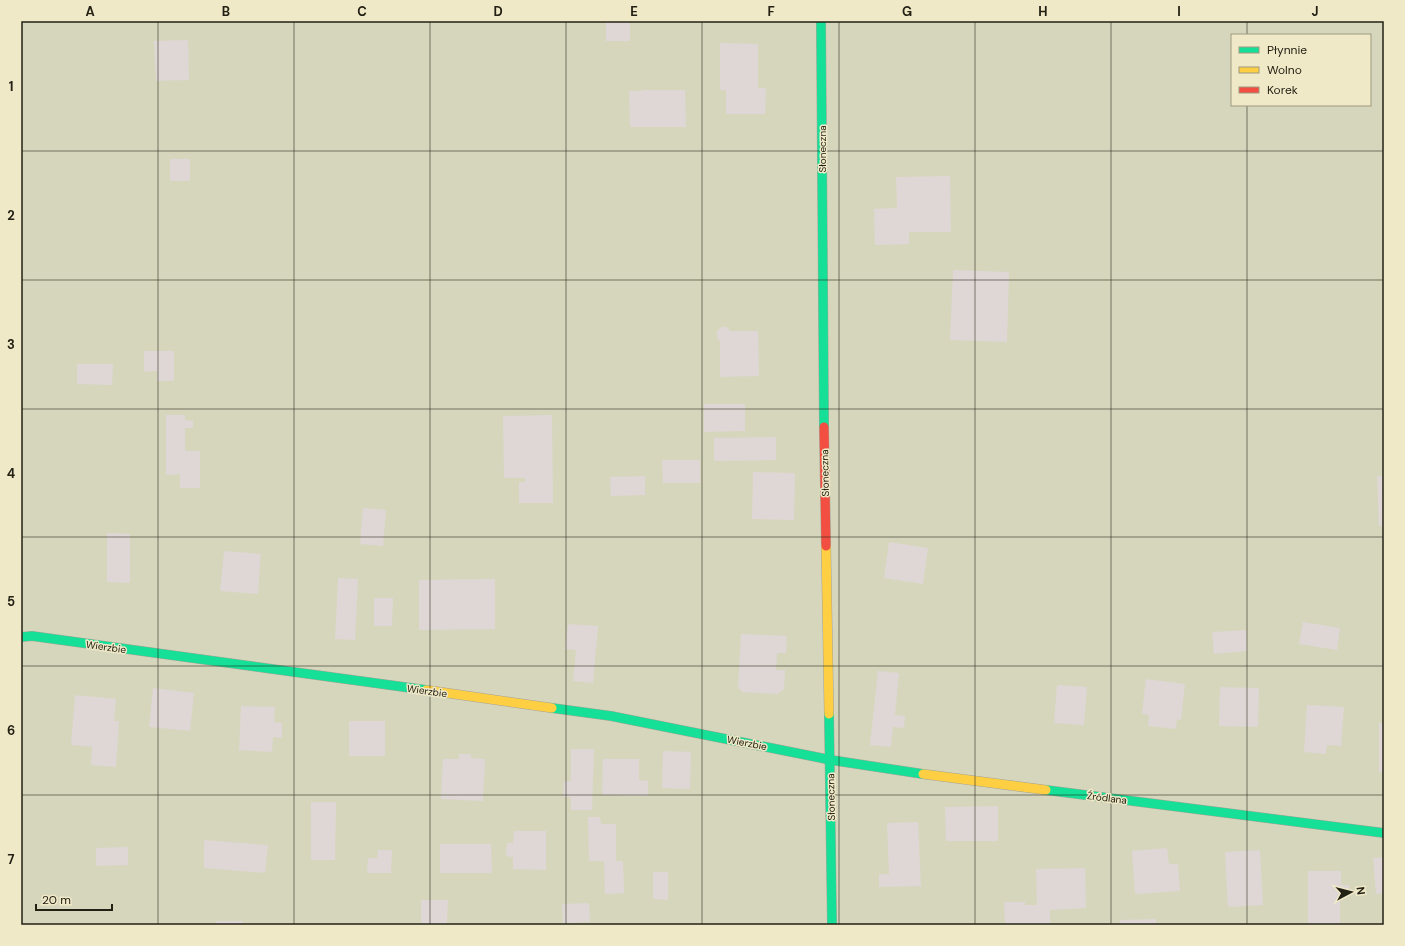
<svg xmlns="http://www.w3.org/2000/svg" width="1405" height="946" font-family="'DM Sans',sans-serif">
<style>
.green{fill:#d6d6bd;fill-rule:evenodd}
.building{fill:#ded7d5}
.lines{fill:none;stroke-linecap:round;stroke-linejoin:round}
.fast-casing{stroke:#a6a395;stroke-width:10}
.slow-casing{stroke:#a6a395;stroke-width:10}
.jam-casing{stroke:#a6a395;stroke-width:10}
.fast{stroke:#16e098;stroke-width:9}
.slow{stroke:#ffcf43;stroke-width:9}
.jam{stroke:#f24e42;stroke-width:9}
.grid{fill:none;stroke:#232014;stroke-width:1;stroke-opacity:0.55}
.labels{text-anchor:middle;dominant-baseline:central;stroke-width:3;stroke-linejoin:round;paint-order:stroke}
.street-label{font-size:10px;fill:#232014;stroke:#f0e9c8}
.neatline{fill:none;stroke:#232014;stroke-width:1.5}
.grid-label{font-size:13px;text-anchor:middle;font-weight:bold;fill:#232014}
</style>
<rect width="100%" height="100%" fill="#e7e3d1"/>
<!-- green -->
<path class="green" d="M21 21H1384V925H21ZM1232 35H1370V105H1232Z"/>
<!-- building -->
<g class="building">
<rect x="606" y="21" width="24" height="20"/>
<path d="M188 40 189 80 156 81 154 41Z"/>
<path d="M720 43 758 44V88H766L765 114H726V90H720Z"/>
<path d="M642 90H685L686 127H630L629 91H642Z"/>
<rect x="170" y="159" width="20" height="22"/>
<path d="M950 176 951 232H909V244L875 245 874 209 897 208 896 177Z"/>
<path d="M953 270 1009 272 1007 342 950 340Z"/>
<path d="M722 327H727L730 331H758L759 376 720 377V341L717 338V331Z"/>
<path d="M144 351H174V381H157V371L144 372Z"/>
<path d="M77 364H113L112 385 77 384Z"/>
<path d="M704 404H745V431L704 432Z"/>
<path d="M166 415H185V420L193 421V428H185V451H200V488H180V474L166 475Z"/>
<path d="M552 415 553 503H519V482H525V478H504L503 416Z"/>
<path d="M776 437V460L714 461V438Z"/>
<path d="M662 460H700V483H663Z"/>
<path d="M753 472 795 473 794 520 752 519Z"/>
<path d="M645 476V495L611 496 610 477Z"/>
<path d="M1377 476H1384V526H1379Z"/>
<path d="M363 508 386 510 383 546 360 544Z"/>
<path d="M107 533 130 534V583L107 582Z"/>
<path d="M889 542 928 548 923 584 884 578Z"/>
<path d="M224 551 261 554 258 594 220 591Z"/>
<path d="M338 578 358 579 355 640 335 639Z"/>
<path d="M495 579V629L419 630V580Z"/>
<path d="M374 598H393L392 626H374Z"/>
<path d="M1303 622 1340 628 1337 650 1299 644Z"/>
<path d="M568 624 598 626 593 683 573 681 576 650 565 649Z"/>
<path d="M1246 630 1247 651 1214 654 1212 632Z"/>
<path d="M741 634 787 636 786 653H777L776 670H785L784 689 778 694 742 692 738 687Z"/>
<path d="M878 671 899 673 895 715 905 716 904 728 893 727 891 747 870 745Z"/>
<path d="M1146 679 1185 684 1181 720 1177 719 1176 729 1148 726 1149 715 1142 714Z"/>
<path d="M1057 685 1087 687 1084 725 1054 723Z"/>
<path d="M1220 687 1259 688 1258 727 1219 726Z"/>
<path d="M153 688 194 693 190 731 149 727Z"/>
<path d="M75 695 116 699 114 721H119L116 767 91 765 92 747 71 745Z"/>
<path d="M1307 705 1344 707 1341 746 1327 745 1326 754 1304 752Z"/>
<path d="M241 706 275 707 274 722 282 723V738L273 737 272 752 239 750Z"/>
<rect x="349" y="721" width="36" height="35"/>
<rect x="1379" y="723" width="5" height="49"/>
<path d="M571 749H594L592 810H571V797H563L564 781H571Z"/>
<path d="M663 751 691 752 690 789 662 788Z"/>
<path d="M459 754H471V758L485 759 483 801 441 799 443 759H459Z"/>
<path d="M603 759H639V780L648 781V796L602 795Z"/>
<path d="M311 802H336L335 860H311Z"/>
<path d="M998 806V841H946L945 807Z"/>
<path d="M588 817H600L601 824H616V861H623L624 893 605 894 604 861H589Z"/>
<path d="M918 822 921 886 879 887V874H889L887 823Z"/>
<path d="M514 831H546V870L513 869V857L506 856 507 843H513Z"/>
<path d="M204 840 268 845 265 873 204 868Z"/>
<path d="M440 844H491L492 873H440Z"/>
<path d="M128 847V865L96 866V848Z"/>
<path d="M1167 848 1169 864H1178L1180 891 1135 894 1132 851Z"/>
<path d="M378 850H392L391 873H367L368 858H377Z"/>
<path d="M1260 850 1263 905 1228 907 1225 852Z"/>
<path d="M1384 857V893L1376 894 1373 858Z"/>
<path d="M1085 868 1086 908 1050 910V925H1005L1004 902H1025V905H1037L1036 869Z"/>
<path d="M1308 871H1341V885H1349V896H1340V925H1308Z"/>
<path d="M653 872H668V900L653 899Z"/>
<path d="M421 900H448L447 925H421Z"/>
<path d="M589 903 590 922 563 923 562 904Z"/>
<path d="M1156 919V925H1120V920Z"/>
<rect x="216" y="921" width="27" height="4"/>
</g>
<g class="lines">
<!-- fast casing -->
<g class="fast-casing">
<g id="fast">
<path d="M821 21 824 427"/>
<path d="M21 637 32 636 426 690"/>
<path d="M552 708 611 716 831 760 923 774"/>
<path d="M829 714 832 925"/>
<path d="M1046 790 1384 833"/>
</g>
</g>
<!-- slow casing -->
<g class="slow-casing">
<g id="slow">
<path d="M826 546 829 714"/>
<path d="M426 690 552 708"/>
<path d="M923 774 1046 790"/>
</g>
</g>
<!-- jam casing -->
<g class="jam-casing">
<path id="jam" d="M824 427 826 546"/>
</g>
<!-- fast -->
<use href="#fast" class="fast"/>
<!-- slow -->
<use href="#slow" class="slow"/>
<!-- jam -->
<use href="#jam" class="jam"/>
</g>
<!-- grid -->
<path class="grid" d="M158 21V925M294 21V925M430 21V925M566 21V925M702 21V925M839 21V925M975 21V925M1111 21V925M1247 21V35M1247 105V925M21 151H1384M21 280H1384M21 409H1384M21 537H1384M21 666H1384M21 795H1384"/>
<g class="labels">
<!-- street labels -->
<g class="street-label">
<text transform="translate(822 149) rotate(-90)">Słoneczna</text>
<text transform="translate(825 473) rotate(-91)">Słoneczna</text>
<text transform="translate(106 647) rotate(8)">Wierzbie</text>
<text transform="translate(427 691) rotate(8)">Wierzbie</text>
<text transform="translate(747 743) rotate(11)">Wierzbie</text>
<text transform="translate(831 797) rotate(-91)">Słoneczna</text>
<text transform="translate(1107 798) rotate(7)">Źródlana</text>
</g>
</g>
<!-- border -->
<rect width="1405" height="946" fill="none" stroke="#f0e9c8" stroke-width="44"/>
<!-- legend -->
<rect x="1231" y="34" width="140" height="72" fill="#f0e9c8" stroke="#9e9980"/>
<rect x="1239" y="47" width="20" height="6" fill="#16e098" stroke="#9e9980"/>
<text x="1267" y="54" font-size="12" fill="#232014">Płynnie</text>
<rect x="1239" y="67" width="20" height="6" fill="#ffcf43" stroke="#9e9980"/>
<text x="1267" y="74" font-size="12" fill="#232014">Wolno</text>
<rect x="1239" y="87" width="20" height="6" fill="#f24e42" stroke="#9e9980"/>
<text x="1267" y="94" font-size="12" fill="#232014">Korek</text>
<!-- north arrow -->
<g transform="translate(1351 892) rotate(83)" stroke="#f0e9c8" stroke-width="3" paint-order="stroke">
<path d="M0-3L7 15L0 10L-7 15Z" fill="#232014"/>
<text y="-6" font-size="11" font-weight="bold" text-anchor="middle" fill="#232014">N</text>
</g>
<!-- scale -->
<path d="M36 904v6h76v-6" fill="none" stroke="#232014" stroke-width="2"/>
<text x="42" y="904" font-size="12" fill="#232014" stroke="#f0e9c8" stroke-width="3" paint-order="stroke">20 m</text>
<rect x="22" y="22" width="1361" height="902" class="neatline"/>
<g class="grid-label">
<text x="90" y="16">A</text>
<text x="226" y="16">B</text>
<text x="362" y="16">C</text>
<text x="498" y="16">D</text>
<text x="634" y="16">E</text>
<text x="771" y="16">F</text>
<text x="907" y="16">G</text>
<text x="1043" y="16">H</text>
<text x="1179" y="16">I</text>
<text x="1315" y="16">J</text>
<text x="11" y="91">1</text>
<text x="11" y="220">2</text>
<text x="11" y="349">3</text>
<text x="11" y="478">4</text>
<text x="11" y="606">5</text>
<text x="11" y="735">6</text>
<text x="11" y="864">7</text>
</g>
</svg>
